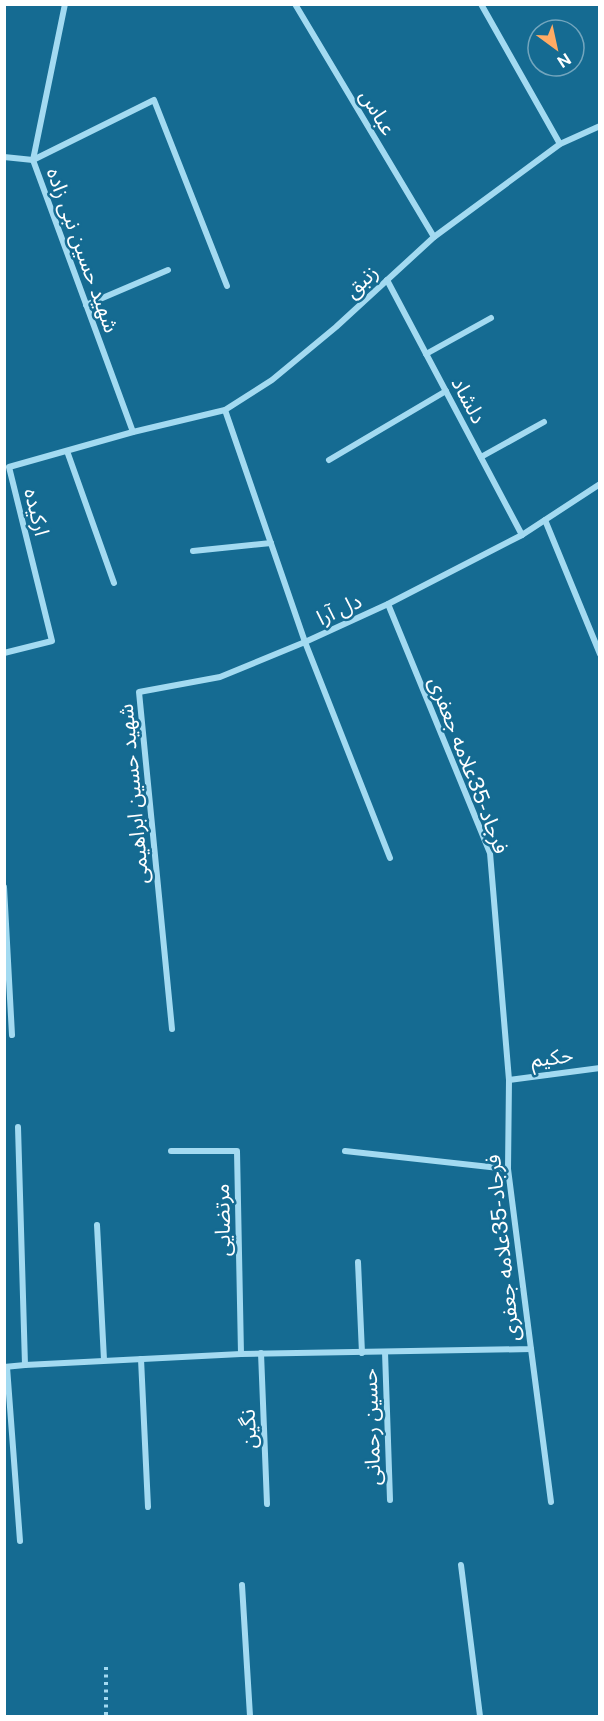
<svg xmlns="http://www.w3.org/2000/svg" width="604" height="1721" font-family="'Public Sans','Noto Sans Arabic',sans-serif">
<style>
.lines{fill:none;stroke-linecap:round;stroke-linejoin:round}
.path{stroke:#a3daf1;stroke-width:4;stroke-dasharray:3 4.5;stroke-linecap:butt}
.minor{stroke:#a3daf1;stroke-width:6}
.labels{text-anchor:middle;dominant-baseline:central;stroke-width:5;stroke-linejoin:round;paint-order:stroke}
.street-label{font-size:21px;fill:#fff;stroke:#156b92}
</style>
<rect width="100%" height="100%" fill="#156b92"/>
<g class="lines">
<!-- path -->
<path class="path" d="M106 1667V1716"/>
<!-- minor -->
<g class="minor">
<path d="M65 4 33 160 133 432"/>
<path d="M295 4 434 237"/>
<path d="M481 4 560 144"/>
<path d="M4 157 33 160 154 100 227 286"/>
<path d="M387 280 522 535"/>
<path d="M86 305 168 270"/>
<path d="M426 354 491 318"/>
<path d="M225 410 305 642 388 604 522 535 600 484"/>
<path d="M67 451 114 583"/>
<path d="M481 457 544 422"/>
<path d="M329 460 446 391"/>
<path d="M545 520 600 654"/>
<path d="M193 551 271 543"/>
<path d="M4 653 52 641 9 467 133 432 225 410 272 380 336 327 434 237 560 144 600 126"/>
<path d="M4 887 12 1035"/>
<path d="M172 1029 139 692 220 677 305 642 390 858"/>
<path d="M509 1080 600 1068"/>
<path d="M18 1127 25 1365"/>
<path d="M171 1151H237L241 1354"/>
<path d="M345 1151 508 1169"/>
<path d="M97 1225 104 1360"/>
<path d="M358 1262 362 1353"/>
<path d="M531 1349 551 1502"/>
<path d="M385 1352 390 1500"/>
<path d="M261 1353 267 1504"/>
<path d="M141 1359 148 1507"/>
<path d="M4 1367 25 1365 241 1354 531 1349 508 1169 509 1080 490 853 388 604"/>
<path d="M7 1367 20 1541"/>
<path d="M461 1565 480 1716"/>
<path d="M242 1585 250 1716"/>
</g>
</g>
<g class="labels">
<!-- street labels -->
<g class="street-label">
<text transform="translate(378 112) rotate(59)">عباس</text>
<text transform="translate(83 250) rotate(70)">شهید حسین نبی زاده</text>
<text transform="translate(361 281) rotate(-43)">زنبق</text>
<text transform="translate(469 400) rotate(62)">دلشاد</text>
<text transform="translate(37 512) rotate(76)">ارکیده</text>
<text transform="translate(339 609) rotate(-25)">دل آرا</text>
<text transform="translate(469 765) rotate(69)">فرجاد-35علامه جعفری</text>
<text transform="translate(133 794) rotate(-95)">شهید حسین ابراهیمی</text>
<text transform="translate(552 1057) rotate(-7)">حکیم</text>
<text transform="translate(222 1220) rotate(-91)">مرتضایی</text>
<text transform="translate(502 1248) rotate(-96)">فرجاد-35علامه جعفری</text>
<text transform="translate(371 1427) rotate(-92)">حسین رحمانی</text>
<text transform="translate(248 1429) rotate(-93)">نگین</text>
</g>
</g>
<!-- border -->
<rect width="604" height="1721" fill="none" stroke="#ffffff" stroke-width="12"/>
<!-- north arrow -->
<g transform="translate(556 48) rotate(147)"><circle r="28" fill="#156b92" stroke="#73a6be" stroke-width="1.5"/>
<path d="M0-4.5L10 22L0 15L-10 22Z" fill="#ffab64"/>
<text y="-9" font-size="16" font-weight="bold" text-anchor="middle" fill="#ffffff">N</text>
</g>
</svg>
